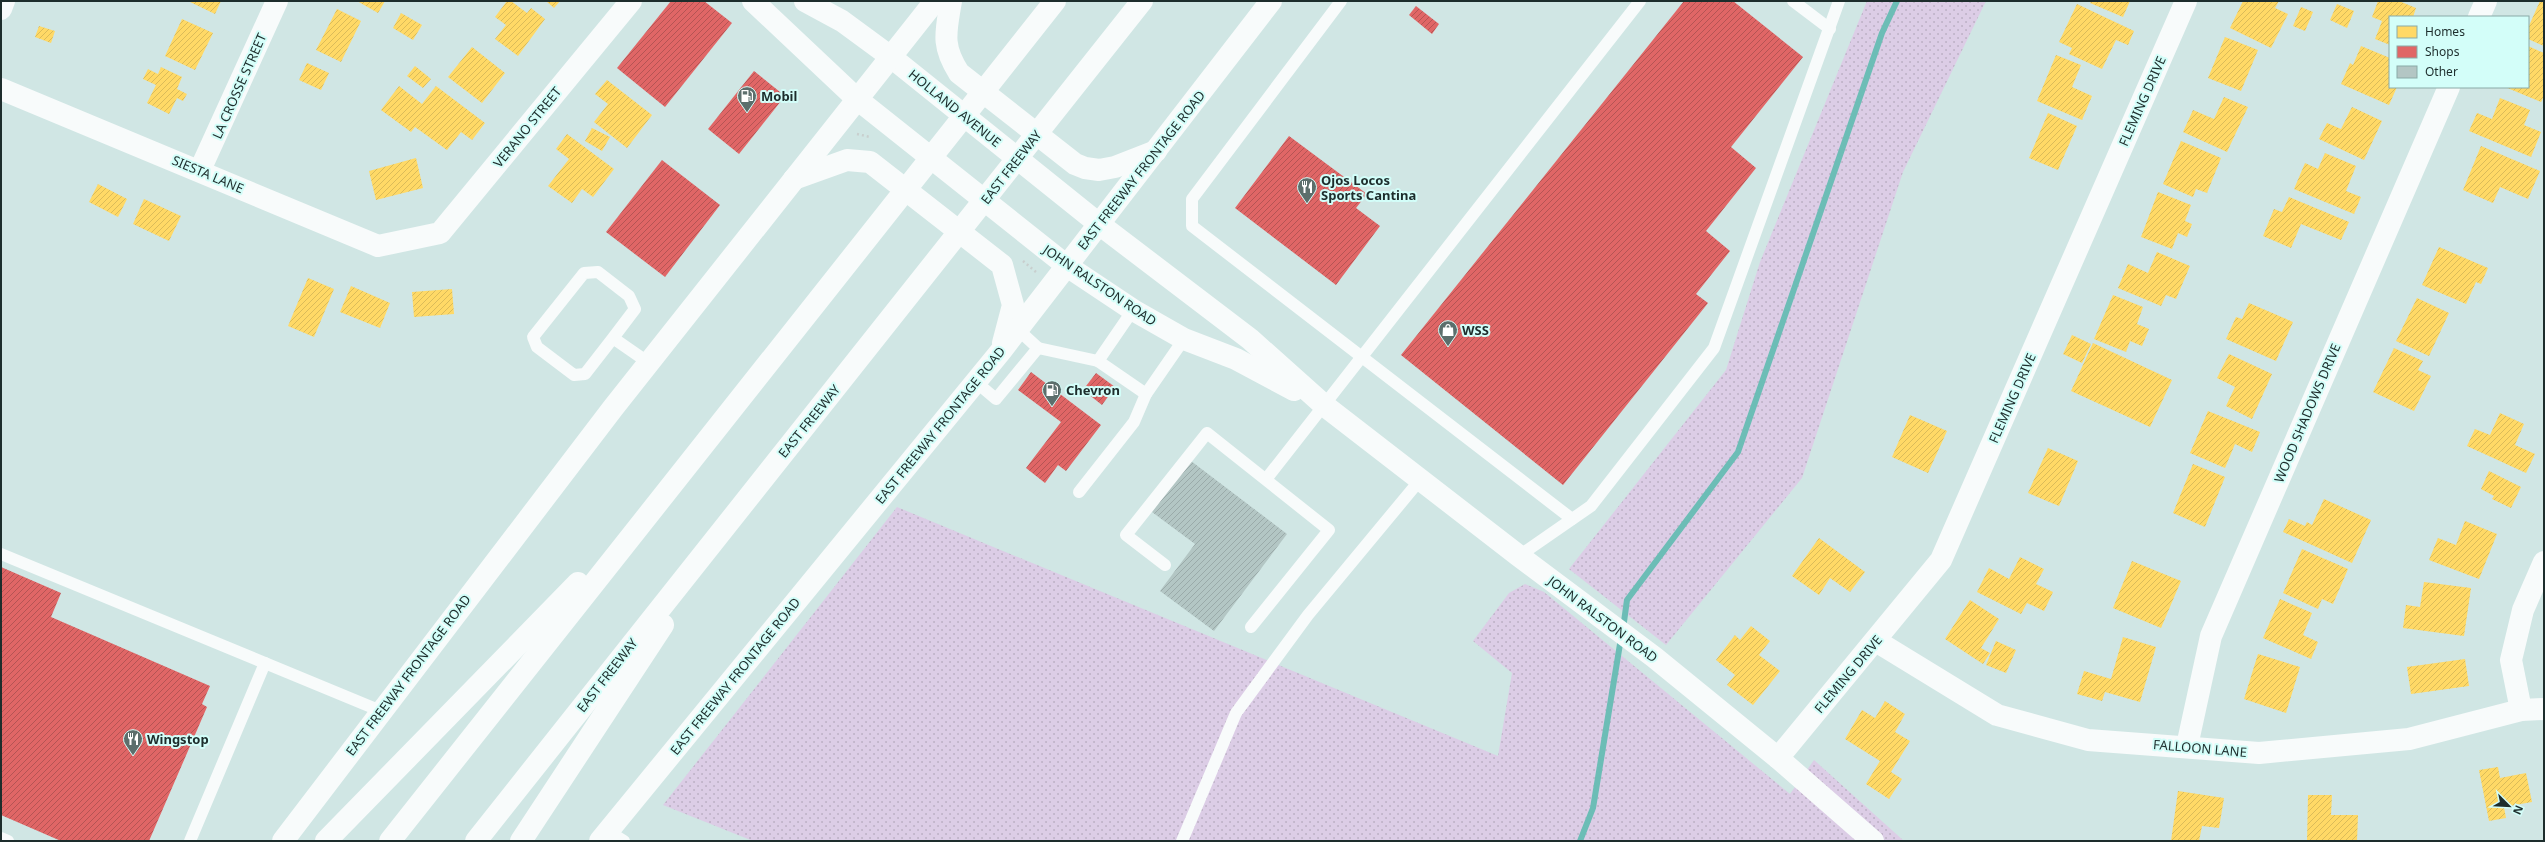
<svg xmlns="http://www.w3.org/2000/svg" width="2545" height="842" font-family="'Noto Sans',sans-serif">
<style>
.grass{fill:url(#grass-dots)}
.homes{fill:url(#homes-hatch)}
.shops{fill:url(#shops-hatch)}
.lines{fill:none;stroke-linecap:round;stroke-linejoin:round}
.stream{stroke:#6cbdb6;stroke-width:6}
.building{fill:url(#building-hatch)}
.path{stroke:#c8cfce;stroke-width:2.5;stroke-dasharray:2 3;stroke-linecap:butt}
.service{stroke:#f8fbfb;stroke-width:12}
.minor{stroke:#f8fbfb;stroke-width:22}
.tertiary{stroke:#f8fbfb;stroke-width:22}
.secondary{stroke:#f8fbfb;stroke-width:22}
.motorway{stroke:#f8fbfb;stroke-width:22}
.labels{text-anchor:middle;dominant-baseline:central;stroke-width:4;stroke-linejoin:round;paint-order:stroke}
.street-label{font-size:13px;fill:#1d2d2c;stroke:#d3fef9}
.poi-label{font-size:13px;font-weight:bold;fill:#1d2d2c;stroke:#d3fef9;text-anchor:start}
</style>
<defs>
<pattern id="grass-dots" width="8" height="8" patternUnits="userSpaceOnUse"><rect width="8" height="8" fill="#dccde6"/><path d="M2 2h.1M6 6h.1" fill="none" stroke="#bcb0c5" stroke-width="1.8" stroke-linecap="round"/></pattern>
<pattern id="homes-hatch" width="6" height="6" patternUnits="userSpaceOnUse"><rect width="6" height="6" fill="#ffd966"/><path d="M-1 1l2-2M0 6l6-6M5 7l2-2" fill="none" stroke="#dabb59"/></pattern>
<pattern id="shops-hatch" width="6" height="6" patternUnits="userSpaceOnUse"><rect width="6" height="6" fill="#e06666"/><path d="M-1 1l2-2M0 6l6-6M5 7l2-2" fill="none" stroke="#b55454"/></pattern>
<pattern id="building-hatch" width="6" height="6" patternUnits="userSpaceOnUse"><rect width="6" height="6" fill="#b3c6c4"/><path d="M-1 1l2-2M0 6l6-6M5 7l2-2" fill="none" stroke="#9aaaa9"/></pattern>
</defs>
<rect width="100%" height="100%" fill="#d0e6e4"/>
<!-- grass -->
<g class="grass">
<path d="M1867 1H1986L1903 172 1802 478 1666 645 1569 569 1726 370 1760 262Z"/>
<path d="M897 507 1498 756 1512 673 1473 641 1509 593 1525 584 1544 592 1790 794 1814 760 1904 841H753L663 805Z"/>
</g>
<!-- homes -->
<g class="homes">
<path d="M188 1H221L215 14Z"/>
<path d="M357 1H385L378 13Z"/>
<path d="M507 1H511L527 13 531 8 545 19 518 56 495 39 506 25 495 17Z"/>
<path d="M546 1H560L554 8Z"/>
<path d="M2091 1H2130L2123 17 2090 3Z"/>
<path d="M2243 1H2279L2275 8 2288 14 2271 48 2230 28Z"/>
<path d="M2378 1H2399L2416 8 2413 17H2390V45L2375 39 2382 21 2372 17Z"/>
<path d="M2540 1H2544V46L2528 39V28Z"/>
<path d="M2077 4 2134 31 2128 45 2116 40 2102 69 2069 54 2072 48 2059 42Z"/>
<path d="M2337 4 2354 11 2347 28 2330 20Z"/>
<path d="M2301 7 2313 12 2305 31 2293 26Z"/>
<path d="M337 9 361 21 341 62 316 50Z"/>
<path d="M401 13 422 25 413 40 393 28Z"/>
<path d="M182 19 213 33 195 70 165 56Z"/>
<path d="M39 26 55 31 51 43 35 37Z"/>
<path d="M2225 37 2258 50 2241 91 2208 78Z"/>
<path d="M2361 46 2390 58V87H2397L2389 105 2341 84 2350 63 2353 65Z"/>
<path d="M2528 46 2544 53V96L2541 102 2505 87H2528Z"/>
<path d="M472 47 505 73 482 103 448 77Z"/>
<path d="M2056 55 2081 65 2072 87 2092 96 2082 120 2037 101Z"/>
<path d="M307 63 329 73 321 90 299 80Z"/>
<path d="M415 66 431 79 423 88 407 76Z"/>
<path d="M161 67 182 77 177 89 187 94 183 101 177 98 169 114 147 103 156 85 143 79 148 69 158 74Z"/>
<path d="M607 80 652 115 627 148 594 122 608 104 595 94Z"/>
<path d="M399 86 422 104 436 86 485 123 472 140 461 132 447 150 415 127 411 132 381 110Z"/>
<path d="M2224 97 2248 107 2227 152 2183 132 2193 110 2214 119Z"/>
<path d="M2500 98 2530 110 2524 125 2541 132 2531 157 2469 131 2477 113 2492 119Z"/>
<path d="M2352 107 2382 121 2364 160 2319 139 2327 123 2341 129Z"/>
<path d="M2048 113 2077 126 2058 170 2029 158Z"/>
<path d="M592 128 610 137 602 151 585 141Z"/>
<path d="M567 134 614 169 593 197 582 189 572 203 548 186 569 159 556 149Z"/>
<path d="M2181 141 2221 158 2207 193 2196 189 2193 197 2163 184Z"/>
<path d="M2481 146 2540 171 2528 199 2500 187 2493 203 2463 190Z"/>
<path d="M2325 153 2356 166 2346 191 2361 197 2354 214 2294 189 2305 163 2318 169Z"/>
<path d="M416 158 423 188 376 200 369 171Z"/>
<path d="M98 184 127 199 118 217 89 202Z"/>
<path d="M2158 192 2191 205 2185 221 2192 224 2187 237 2178 233 2172 249 2141 237Z"/>
<path d="M2289 197 2349 222 2341 240 2301 224 2291 248 2263 236 2274 209 2282 212Z"/>
<path d="M144 199 181 216 169 241 133 224Z"/>
<path d="M2439 247 2488 268 2481 284 2476 282 2466 304 2422 285Z"/>
<path d="M2157 252 2190 266 2176 299 2166 295 2161 306 2118 288 2128 264 2148 273Z"/>
<path d="M308 278 334 289 314 337 288 326Z"/>
<path d="M351 286 390 303 380 328 340 312Z"/>
<path d="M452 289 454 314 414 317 412 292Z"/>
<path d="M2113 295 2143 307 2137 324 2149 329 2142 346 2130 341 2126 352 2094 339Z"/>
<path d="M2417 298 2449 313 2429 356 2396 341Z"/>
<path d="M2249 303 2293 322 2276 361 2226 339 2236 317 2242 319Z"/>
<path d="M2072 335 2091 344 2082 363 2063 354Z"/>
<path d="M2093 343 2172 380 2150 427 2071 391Z"/>
<path d="M2394 348 2423 361 2418 370 2431 376 2414 411 2373 392Z"/>
<path d="M2229 354 2272 374 2252 419 2226 406 2235 387 2217 378Z"/>
<path d="M2208 411 2260 432 2252 452 2235 444 2225 468 2190 453Z"/>
<path d="M2500 413 2524 424 2515 445 2535 454 2526 473 2467 446 2475 429 2490 435Z"/>
<path d="M1910 415 1947 431 1928 473 1892 457Z"/>
<path d="M2048 448 2078 461 2059 506 2028 493Z"/>
<path d="M2193 464 2225 477 2205 527 2173 513Z"/>
<path d="M2489 471 2521 487 2511 508 2492 499 2494 496 2481 489Z"/>
<path d="M2324 499 2371 520 2352 563 2283 532 2289 519 2305 526 2307 522 2312 525Z"/>
<path d="M2465 521 2497 534 2479 579 2429 560 2438 538 2456 545Z"/>
<path d="M1819 538 1865 572 1850 592 1830 578 1819 595 1792 576Z"/>
<path d="M2302 549 2348 569 2333 604 2322 599 2318 609 2283 593Z"/>
<path d="M2020 557 2044 569 2036 584 2053 592 2044 611 2027 603 2021 614 1977 592 1989 568 2009 579Z"/>
<path d="M2132 561 2181 581 2161 628 2113 608Z"/>
<path d="M2424 582 2471 588 2464 636 2403 628 2406 605 2420 607Z"/>
<path d="M2280 599 2312 613 2303 635 2318 642 2311 659 2263 638Z"/>
<path d="M1970 600 1999 619 1981 648 1990 653 1983 664 1945 639Z"/>
<path d="M1751 626 1770 641 1759 655 1780 671 1753 705 1727 685 1735 675 1716 660 1735 635 1740 640Z"/>
<path d="M2123 637 2156 647 2140 702 2105 692 2102 701 2077 694 2084 671 2111 679Z"/>
<path d="M1996 641 2016 650 2006 673 1986 665Z"/>
<path d="M2258 654 2300 667 2286 713 2244 699Z"/>
<path d="M2465 659 2469 686 2411 694 2407 667Z"/>
<path d="M1885 701 1905 714 1895 732 1910 741 1891 772 1902 779 1889 799 1866 784 1880 761 1845 739 1862 710 1875 718Z"/>
<path d="M2498 767 2500 778 2526 773 2532 802 2504 807 2506 818 2489 821 2479 770Z"/>
<path d="M2178 791 2224 798 2219 828 2202 826 2199 841H2171Z"/>
<path d="M2308 795H2332L2331 815H2358L2357 841H2307Z"/>
</g>
<!-- shops -->
<g class="shops">
<path d="M671 1H704L732 23 665 107 617 68Z"/>
<path d="M1684 1H1733L1803 57 1731 147 1756 168 1706 231 1730 251 1696 294 1708 303 1563 485 1401 355Z"/>
<path d="M1416 6 1439 24 1432 34 1409 15Z"/>
<path d="M754 71 785 96 739 154 708 129Z"/>
<path d="M1289 136 1367 194 1356 208 1380 226 1336 285 1235 208Z"/>
<path d="M662 160 720 205 665 277 606 232Z"/>
<path d="M1031 372 1101 425 1066 471 1058 465 1045 483 1026 468 1061 422 1018 390Z"/>
<path d="M1096 373 1115 387 1102 405 1083 390Z"/>
<path d="M1 567 61 593 51 617 210 686 202 704 207 707 149 841H61L1 815Z"/>
</g>
<g class="lines">
<!-- stream -->
<g class="stream">
<path d="M1623 629 1627 600 1738 452 1882 33 1897 1"/>
<path d="M1580 841 1593 808 1621 638"/>
</g>
</g>
<!-- building -->
<path class="building" d="M1191 461 1287 534 1214 631 1160 591 1195 544 1152 512Z"/>
<g class="lines">
<!-- path -->
<g class="path">
<path d="M857 134 870 137"/>
<path d="M1023 261 1036 272"/>
</g>
<!-- service -->
<g class="service">
<path d="M1341 1 1192 199V226L1572 519"/>
<path d="M1793 1 1830 29"/>
<path d="M1133 310 1098 361 1146 394 1184 339"/>
<path d="M613 338 585 374 574 375 537 347 533 337 584 273 598 272 629 296 635 309 613 338 649 363"/>
<path d="M1038 348 1098 361"/>
<path d="M976 382 996 399 1038 348 1014 326"/>
<path d="M1267 478 1640 1"/>
<path d="M1079 492 1134 422 1146 394"/>
<path d="M1 554 381 711"/>
<path d="M1519 556 1591 506 1714 348 1839 1"/>
<path d="M1165 565 1126 535 1207 433 1329 530 1251 627"/>
<path d="M608 831 624 841"/>
<path d="M1 838 8 841"/>
<path d="M190 841 265 663"/>
<path d="M1182 841 1236 713 1308 615 1420 480"/>
</g>
<!-- minor -->
<g class="minor">
<path d="M1 9 4 1"/>
<path d="M2479 17 2486 1"/>
<path d="M1 89 378 246 440 233 631 1"/>
<path d="M200 170 277 1"/>
<path d="M1876 641 1997 715 2088 740 2259 753 2409 739 2521 710 2544 709"/>
<path d="M2521 710 2511 660 2523 610 2544 562"/>
<path d="M2187 746 2211 636 2449 87"/>
<path d="M1873 841 1778 758 1941 560 2186 1"/>
</g>
<!-- tertiary -->
<g class="tertiary">
<path d="M1099 224 1250 339 1325 406 1519 556 1654 657 1778 758"/>
<path d="M1067 266 1133 310 1184 339 1236 359 1294 390"/>
</g>
<!-- secondary -->
<g class="secondary">
<path d="M753 1 857 99 1067 266"/>
<path d="M805 1 842 21 891 57 1099 224"/>
<path d="M951 1C946 32 941 45 959 73L1075 164 1085 168 1099 170 1115 167 1156 151"/>
<path d="M794 179 847 160 870 162 1002 265 1013 305 1003 343"/>
<path d="M283 841 613 408 935 1"/>
<path d="M600 841 1001 351 1271 1"/>
</g>
<!-- motorway -->
<g class="motorway">
<path d="M326 841 578 583"/>
<path d="M390 841 1055 1"/>
<path d="M476 841 1142 1"/>
<path d="M521 841 663 625"/>
</g>
</g>
<!-- icons -->
<defs>
<g id="fuel-pin" transform="scale(1)"><path d="M0 17L-7.5 6A9.5 9.5 0 1 1 7.5 6Z" fill="#5c6e6c" stroke="#d3fef9"/><path d="M-5.5-6h7V0h2V4h1.3V-2.5L3-4.5l.8-.8L6-3V5H2.5V1h-1V6h-7ZM-4.2-4.7v3.2H.2V-4.7Z" fill="#fff"/></g>
<g id="restaurant-pin" transform="scale(1)"><path d="M0 17L-7.5 6A9.5 9.5 0 1 1 7.5 6Z" fill="#5c6e6c" stroke="#d3fef9"/><path d="M-5-6h1v4h1v-4h1v4h1v-4h1v5L-1.5 .5V6h-2V.5L-5-1ZM5-6V6H3V1.5H1.5Q1.5-4 5-6Z" fill="#fff"/></g>
<g id="shop-pin" transform="scale(1)"><path d="M0 17L-7.5 6A9.5 9.5 0 1 1 7.5 6Z" fill="#5c6e6c" stroke="#d3fef9"/><path d="M-5-2.5h2.3a2.7 3.5 0 0 1 5.4 0H5L5.5 6h-11ZM-1.5-2.5h3a1.5 2.3 0 0 0-3 0Z" fill="#fff"/></g>
</defs>
<g fill-rule="evenodd">
<use href="#fuel-pin" x="747" y="96"/>
<use href="#restaurant-pin" x="1307" y="187"/>
<use href="#shop-pin" x="1448" y="330"/>
<use href="#fuel-pin" x="1052" y="390"/>
<use href="#restaurant-pin" x="133" y="739"/>
</g>
<g class="labels">
<!-- street labels -->
<g class="street-label">
<text transform="translate(239 86) rotate(-66)">LA CROSSE STREET</text>
<text transform="translate(2142 101) rotate(-66)">FLEMING DRIVE</text>
<text transform="translate(955 108) rotate(39)">HOLLAND AVENUE</text>
<text transform="translate(527 127) rotate(-51)">VERANO STREET</text>
<text transform="translate(1011 167) rotate(-52)">EAST FREEWAY</text>
<text transform="translate(1141 170) rotate(-52)">EAST FREEWAY FRONTAGE ROAD</text>
<text transform="translate(208 174) rotate(23)">SIESTA LANE</text>
<text transform="translate(1100 285) rotate(34)">JOHN RALSTON ROAD</text>
<text transform="translate(2012 398) rotate(-66)">FLEMING DRIVE</text>
<text transform="translate(2307 413) rotate(-67)">WOOD SHADOWS DRIVE</text>
<text transform="translate(809 421) rotate(-51)">EAST FREEWAY</text>
<text transform="translate(940 425) rotate(-51)">EAST FREEWAY FRONTAGE ROAD</text>
<text transform="translate(1603 619) rotate(37)">JOHN RALSTON ROAD</text>
<text transform="translate(1848 674) rotate(-50)">FLEMING DRIVE</text>
<text transform="translate(408 675) rotate(-53)">EAST FREEWAY FRONTAGE ROAD</text>
<text transform="translate(607 675) rotate(-52)">EAST FREEWAY</text>
<text transform="translate(735 676) rotate(-51)">EAST FREEWAY FRONTAGE ROAD</text>
<text transform="translate(2200 748) rotate(5)">FALLOON LANE</text>
</g>
<!-- poi labels -->
<g class="poi-label">
<text x="761" y="96">Mobil</text>
<text x="1321" y="180">Ojos Locos<tspan x="1321" dy="15">Sports Cantina</tspan></text>
<text x="1462" y="330">WSS</text>
<text x="1066" y="390">Chevron</text>
<text x="147" y="739">Wingstop</text>
</g>
</g>
<!-- border -->
<rect width="2545" height="842" fill="none" stroke="#1d2d2c" stroke-width="4"/>
<!-- legend -->
<rect x="2389" y="16" width="140" height="72" fill="#d3fef9" stroke="#8aaaa7"/>
<rect x="2397" y="26" width="20" height="12" fill="#ffd966" stroke="#8aaaa7"/>
<text x="2425" y="36" font-size="12" fill="#1d2d2c">Homes</text>
<rect x="2397" y="46" width="20" height="12" fill="#e06666" stroke="#8aaaa7"/>
<text x="2425" y="56" font-size="12" fill="#1d2d2c">Shops</text>
<rect x="2397" y="66" width="20" height="12" fill="#b3c6c4" stroke="#8aaaa7"/>
<text x="2425" y="76" font-size="12" fill="#1d2d2c">Other</text>
<!-- north arrow -->
<g transform="translate(2509 806) rotate(114)" stroke="#d3fef9" stroke-width="3" paint-order="stroke">
<path d="M0-3L7 15L0 10L-7 15Z" fill="#1d2d2c"/>
<text y="-6" font-size="11" font-weight="bold" text-anchor="middle" fill="#1d2d2c">N</text>
</g>
</svg>
